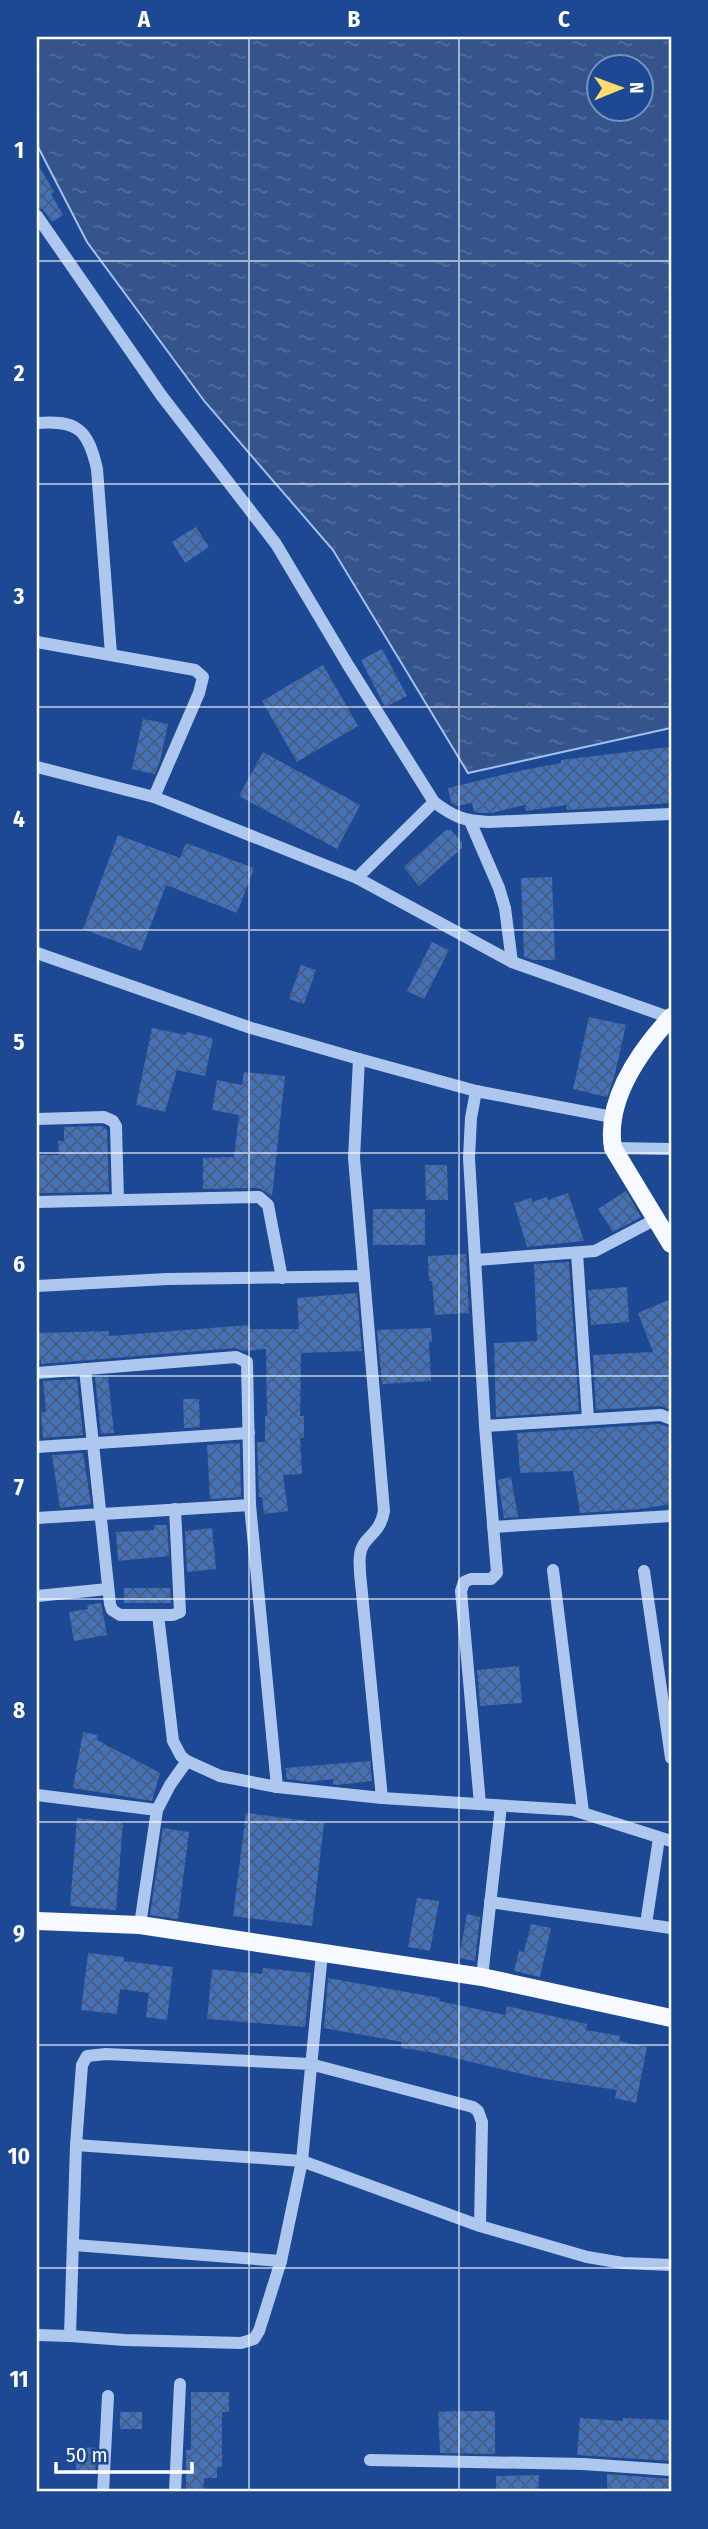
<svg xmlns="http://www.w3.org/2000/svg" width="708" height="2529" font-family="'Fira Sans Condensed',sans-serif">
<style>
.water{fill:url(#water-ripples);stroke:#a2c1f0;stroke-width:2;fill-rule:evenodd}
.building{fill:url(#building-cross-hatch)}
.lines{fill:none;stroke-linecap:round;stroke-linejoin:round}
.minor{stroke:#aec7ee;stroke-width:12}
.major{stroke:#f6f9ff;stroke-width:18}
.grid{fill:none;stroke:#fff;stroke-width:2;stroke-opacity:0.55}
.neatline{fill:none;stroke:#fff;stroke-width:2.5}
.grid-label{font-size:23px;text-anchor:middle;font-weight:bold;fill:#fff}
</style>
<defs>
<pattern id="water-ripples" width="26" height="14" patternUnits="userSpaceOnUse" patternTransform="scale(1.75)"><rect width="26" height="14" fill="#35548b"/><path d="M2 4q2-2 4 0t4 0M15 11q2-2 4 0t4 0" fill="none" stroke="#536e9c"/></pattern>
<pattern id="building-cross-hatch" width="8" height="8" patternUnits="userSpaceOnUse" patternTransform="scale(1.75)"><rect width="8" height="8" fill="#4571b9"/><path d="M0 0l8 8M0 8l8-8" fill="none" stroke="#495d7d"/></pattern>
</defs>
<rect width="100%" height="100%" fill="#1d4893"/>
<!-- water -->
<path class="water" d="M37 37H671V728L468 773 333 550 205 402 87 242 37 145ZM600 66H642V108H600Z"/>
<!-- building -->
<g class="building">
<path d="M37 163 54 192 51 194 63 215 52 222 44 211 37 207Z"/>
<path d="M196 527 209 547 185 563 172 542Z"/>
<path d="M382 649 407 696 385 707 361 660Z"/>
<path d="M323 665 358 726 297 762 262 701Z"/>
<path d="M143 719 168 724 160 761 155 774 132 769Z"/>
<path d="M669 747 671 803 567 810 566 805 526 811 525 805 492 813H481L474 812 472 803 457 806 451 803 448 788 523 770 561 763V760Z"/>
<path d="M263 752 360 805 337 849 239 796Z"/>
<path d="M446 830H451L462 842V848L419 886 404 867Z"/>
<path d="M118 835 180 858 186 843 254 868 237 913 166 885 141 951 83 929Z"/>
<path d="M552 877 555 960H534L524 957 521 878Z"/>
<path d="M432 942 449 950 424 999 407 991Z"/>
<path d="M301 965 316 970 304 1004 289 999Z"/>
<path d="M589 1017 626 1025 614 1078 607 1097 573 1089Z"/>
<path d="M152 1028 186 1035 187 1032 213 1038 205 1076 177 1070 165 1112 136 1105Z"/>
<path d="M244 1072 285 1076 272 1196 259 1188 203 1189V1158L234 1157 239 1115 212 1110 217 1080 242 1085Z"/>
<path d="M102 1126 107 1129 109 1192 37 1193V1155H59L58 1141H64V1127Z"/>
<path d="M425 1165H447L448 1200H426Z"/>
<path d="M626 1191 641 1217 613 1232 598 1209Z"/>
<path d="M568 1193 584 1241 527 1247 514 1203 531 1198 532 1202 547 1197 548 1200Z"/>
<rect x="373" y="1209" width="52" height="36"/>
<path d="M466 1254 469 1313 435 1315 432 1281H429L428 1256Z"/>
<path d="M569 1262 579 1411 496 1417 494 1343 537 1341 534 1264Z"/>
<path d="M627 1287 629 1322 591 1325 588 1290Z"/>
<path d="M357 1293 362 1351 301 1353 300 1416H304V1438H300L302 1474 283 1475 288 1511 264 1514 262 1497H259L257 1442H265V1416H267L266 1349 244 1351 235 1348 41 1364V1360H37V1333L109 1331V1336L249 1325V1329H299L297 1298Z"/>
<path d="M671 1299V1410L660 1406 596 1410 593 1355 653 1352 638 1313Z"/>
<path d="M431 1328 432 1342H429L431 1381 382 1384 377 1330Z"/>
<path d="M108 1376 114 1433 101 1434 95 1377Z"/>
<path d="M77 1379 83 1435 43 1438 41 1412H46L43 1381Z"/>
<path d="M183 1399H199L200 1427 184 1428Z"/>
<path d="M660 1424 671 1428V1504L640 1509 580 1513 573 1471 520 1473 517 1433Z"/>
<path d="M240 1443 241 1497 210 1499 207 1445Z"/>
<path d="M83 1453 91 1504 60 1508 52 1455Z"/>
<path d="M511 1477 518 1517 504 1518 498 1480Z"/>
<path d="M154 1525H167L169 1556 118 1561 116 1532 154 1530Z"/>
<path d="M212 1528 216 1569 187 1572 185 1531Z"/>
<path d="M124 1588H170L171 1603H124Z"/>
<path d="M101 1603 107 1635 74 1641 69 1612 88 1609 87 1605Z"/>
<path d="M519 1666 522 1703 480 1706 477 1670Z"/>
<path d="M83 1732 98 1735 97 1740 160 1773 152 1801 73 1788Z"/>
<path d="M370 1761 372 1781 337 1785 333 1784V1779L309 1782 287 1779 285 1768Z"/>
<path d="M246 1813 324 1823 312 1926 233 1916Z"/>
<path d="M77 1818 123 1823 116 1910 70 1906Z"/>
<path d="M163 1828 189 1832 178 1919 150 1915Z"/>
<path d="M417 1898 439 1901 430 1951 408 1947Z"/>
<path d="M467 1914 480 1917 475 1961 459 1958Z"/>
<path d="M531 1924 551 1928 540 1977 514 1971 519 1951 524 1952Z"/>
<path d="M88 1953 124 1957V1961L173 1967 167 2020 146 2017 149 1993 120 1989 117 2014 81 2010Z"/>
<path d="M263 1968 311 1973 305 2027 207 2019 212 1969 262 1974Z"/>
<path d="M328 1978 440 1998 439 2001 505 2015 507 2006 587 2024 586 2030 620 2036 619 2041 647 2047 636 2103 615 2098 617 2090 539 2078 429 2052 401 2048 402 2042 324 2028Z"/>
<path d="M191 2392H229V2412H222V2467H217V2478H204L203 2492 186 2491V2450H191Z"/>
<path d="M454 2411H495V2454L440 2453 438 2412Z"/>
<rect x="120" y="2412" width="22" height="17"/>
<path d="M580 2418 623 2421V2418L671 2420V2461L577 2455Z"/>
<path d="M77 2447 97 2448 95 2474 76 2473Z"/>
<path d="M607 2474 671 2479V2492H607Z"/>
<path d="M539 2475 538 2492H496V2476Z"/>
</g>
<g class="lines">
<!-- minor -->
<g class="minor">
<path d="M37 216 161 395 276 544 348 665 434 802C454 817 464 821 489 822L671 814"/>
<path d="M37 423C77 420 88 429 97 469L111 654"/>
<path d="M37 642 195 670 203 677 199 693 154 797"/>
<path d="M37 767 154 797 357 878 512 962 671 1018"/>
<path d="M470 821 499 888 505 908 512 962"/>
<path d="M357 878 434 802"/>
<path d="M37 953 251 1028 359 1059 476 1091 612 1117"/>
<path d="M359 1059 354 1158 384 1511C380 1536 362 1536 360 1555 359 1561 360 1567 360 1573L382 1798"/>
<path d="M476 1091 471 1118 469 1158 485 1426 497 1573 491 1579H471L464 1582 461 1591 480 1804"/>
<path d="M37 1119 104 1117 113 1121 116 1126 118 1200"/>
<path d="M613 1148 671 1149"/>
<path d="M37 1202 259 1197 268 1205 282 1278"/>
<path d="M577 1253 588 1419"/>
<path d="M476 1260 595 1251 656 1219"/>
<path d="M37 1286 167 1279 364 1276"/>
<path d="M85 1369 110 1604 112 1610 120 1615H173L180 1612 175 1509"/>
<path d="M37 1373 236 1357 247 1362 250 1505 277 1787"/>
<path d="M485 1426 661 1415 671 1419"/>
<path d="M37 1447 249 1433"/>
<path d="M37 1518 250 1505"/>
<path d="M493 1527 671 1516"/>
<path d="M553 1570 583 1812"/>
<path d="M644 1571 671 1758"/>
<path d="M37 1596 108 1589"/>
<path d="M158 1615 173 1741 181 1756 187 1761 220 1776 277 1787 382 1798 573 1810 671 1841"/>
<path d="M37 1795 157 1810"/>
<path d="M490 1902 671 1928"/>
<path d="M646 1924 659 1838"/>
<path d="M140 1925 157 1810 170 1785 187 1761"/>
<path d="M322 1953 302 2161 281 2261 259 2331 254 2339 241 2343 125 2340 70 2336 76 2145 82 2065 87 2056 106 2054 310 2064 473 2107 478 2111 482 2122 480 2226"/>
<path d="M482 1977 501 1806"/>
<path d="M76 2145 302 2161 480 2226 587 2257 623 2263 671 2265"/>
<path d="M74 2245 281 2261"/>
<path d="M37 2335 70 2336"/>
<path d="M370 2460 583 2464 671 2470"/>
<path d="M103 2492 108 2396"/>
<path d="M175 2492 180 2384"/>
</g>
<!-- major -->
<g class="major">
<path d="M671 1017C640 1051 605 1100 613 1148L671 1244"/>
<path d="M37 1921 140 1925 482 1977 671 2018"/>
</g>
</g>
<!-- grid -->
<path class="grid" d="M249 37V2492M459 37V2492M37 261H671M37 484H671M37 707H671M37 930H671M37 1153H671M37 1376H671M37 1599H671M37 1822H671M37 2045H671M37 2268H671"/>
<!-- border -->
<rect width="708" height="2529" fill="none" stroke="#1d4893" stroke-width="77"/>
<!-- north arrow -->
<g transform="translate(620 88) rotate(89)"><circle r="33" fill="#1d4893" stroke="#7791be" stroke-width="2"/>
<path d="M0-5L12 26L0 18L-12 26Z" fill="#fdde6d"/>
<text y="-10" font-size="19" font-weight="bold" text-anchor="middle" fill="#ffffff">N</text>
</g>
<!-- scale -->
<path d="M56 2462v10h136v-10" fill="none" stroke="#ffffff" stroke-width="3.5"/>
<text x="66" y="2462" font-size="21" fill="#ffffff" stroke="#1d4893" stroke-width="5" paint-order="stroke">50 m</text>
<rect x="38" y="38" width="632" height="2452" class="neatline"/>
<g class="grid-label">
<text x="144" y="27">A</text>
<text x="354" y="27">B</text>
<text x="564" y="27">C</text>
<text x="19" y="158">1</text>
<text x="19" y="381">2</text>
<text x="19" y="604">3</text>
<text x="19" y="827">4</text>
<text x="19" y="1050">5</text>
<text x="19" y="1272">6</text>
<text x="19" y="1495">7</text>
<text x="19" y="1718">8</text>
<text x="19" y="1941">9</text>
<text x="19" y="2164">10</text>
<text x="19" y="2387">11</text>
</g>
</svg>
